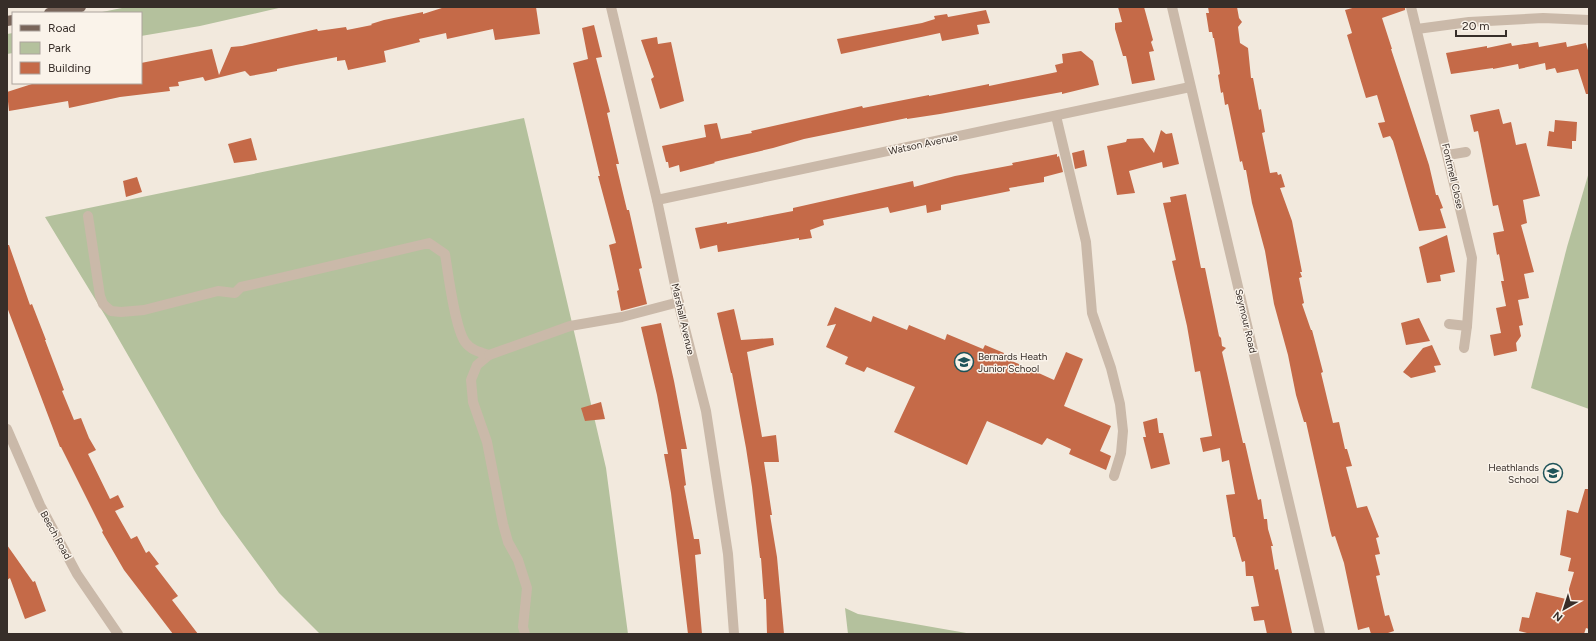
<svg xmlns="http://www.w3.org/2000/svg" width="1596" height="641" font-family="Figtree,sans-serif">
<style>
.green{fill:#b4c19d}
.building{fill:#c56a48}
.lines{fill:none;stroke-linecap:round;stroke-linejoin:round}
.minor{stroke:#cab9a9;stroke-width:10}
.major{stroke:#79655a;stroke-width:10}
.labels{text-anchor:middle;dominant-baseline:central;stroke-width:3;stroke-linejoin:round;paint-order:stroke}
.street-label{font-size:10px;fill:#372e29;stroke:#faf3ea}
.poi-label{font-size:10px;fill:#372e29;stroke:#faf3ea;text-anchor:start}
</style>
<rect width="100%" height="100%" fill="#f2e9dd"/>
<!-- green -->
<g class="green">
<path d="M127 7H283L200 26 141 36V13H97Z"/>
<path d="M13 33V53L7 54V34Z"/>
<path d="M524 118 606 468 628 634H320L279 593 221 514 194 470 106 317 45 217Z"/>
<path d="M1589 172V409L1531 388 1567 247Z"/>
<path d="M845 608 858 614 972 634H848Z"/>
</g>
<!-- building -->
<g class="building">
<path d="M445 7H536L540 34 495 40 493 29 447 39 446 33 419 39 420 42 384 51 386 62 348 70 345 60 337 61V57L296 65 277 69V71L250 76 245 71 205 81 203 77 178 82 179 86 169 87 170 91 120 97 69 108 68 101 9 111 7 92 35 83H141V63L212 49 219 75 231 47 242 46 317 29 318 31 346 27 347 30 372 25 371 24 384 20 423 12V14Z"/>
<path d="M1118 7H1144L1153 40 1151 42 1154 51 1149 52 1155 80 1132 84 1126 56H1123L1115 29V23L1122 22Z"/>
<path d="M1208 7H1237L1239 18 1242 22 1238 27 1240 43 1248 48 1251 78H1253L1259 110 1261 109 1265 132 1262 133 1270 173 1277 172 1278 175 1281 174 1285 187 1280 188 1292 221 1302 272H1300L1302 277 1299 278 1304 303 1302 304 1311 330H1312L1323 372 1321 373 1333 423 1339 422 1345 449H1347L1352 466 1346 467 1357 508 1367 506 1379 537 1376 538 1380 554 1375 555 1380 575 1376 576 1385 616 1389 615 1394 631 1385 634H1371L1369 627 1358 630 1344 563 1335 536 1332 537 1330 530 1306 422H1304L1296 395 1288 355 1274 304 1265 251 1252 203 1246 170H1244L1242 161 1240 162 1228 104 1225 105 1223 92 1221 93 1218 75 1220 74 1214 38H1213L1212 32H1209L1206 13H1209Z"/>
<path d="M1356 7H1405V10L1382 18 1392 49H1391L1429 165 1436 195H1438L1443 208 1440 209 1446 228 1419 231 1393 141 1390 136 1383 138 1378 123 1385 122 1377 95 1366 98 1347 35 1352 33 1345 10Z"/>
<path d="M986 10 990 23 977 25 979 34 942 41 940 33 841 54 837 39 922 23 935 19 934 16 947 14 948 17Z"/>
<path d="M594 25 602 57 596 58 610 112 607 113 619 164H616L627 210H629L642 268 639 269 647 304 621 311 617 291 619 290 609 245 616 243 598 176H600L573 63 588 59 582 28Z"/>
<path d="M657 37 658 44 671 42 684 101 660 109 651 79 654 77 641 40Z"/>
<path d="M1538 42 1539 47 1566 42 1567 47 1586 43 1589 54V94H1586L1578 69 1557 73 1555 68 1546 70 1545 63 1519 69 1518 64 1493 69V68L1451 74 1446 53 1487 46V48L1511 43 1512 46Z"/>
<path d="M1081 51 1093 61 1099 85 1062 94V92L940 114 907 119V118L804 139 773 148 714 162 715 163 680 172 679 165 669 168 668 162H666L662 146 706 137 704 125 717 123 721 139 752 133 751 131 862 106 863 108 929 95V96L989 84V86L1057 72 1055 65 1063 63 1062 54Z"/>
<path d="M1499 109 1503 124 1511 122 1516 145 1526 143 1540 196 1523 200 1527 223 1521 225 1534 272 1524 274 1529 298 1518 300 1523 325 1519 326 1521 336 1516 343 1517 351 1494 356 1490 335 1501 333 1496 308 1506 306 1501 281H1504L1499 254 1497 255 1493 233 1504 231 1498 205 1493 206 1478 131 1474 132 1470 115Z"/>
<path d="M1555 120 1577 122 1576 141H1572V149L1547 146 1549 131 1554 132Z"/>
<path d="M1161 130 1166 134 1172 133 1179 164 1163 168 1162 162 1129 171 1135 193 1117 195 1107 146 1126 142 1127 139 1143 138 1154 153Z"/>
<path d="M251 138 257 160 234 163 228 144Z"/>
<path d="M1084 150 1087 166 1075 169 1072 153Z"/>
<path d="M1057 154V157L1059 156 1063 172 1044 177V182L1009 188 1010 191 941 205V210L927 213 926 205 890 213 888 207 823 220 824 225 810 230 812 238 799 240V238L718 252 717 245 700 249 695 228 727 222V224L793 211V208L913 181 914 187 955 176 1013 165 1012 163Z"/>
<path d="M137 177 142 192 126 197 123 181Z"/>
<path d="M1186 194 1201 268H1205L1219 336 1221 338 1222 346 1226 348 1222 352 1243 443H1245L1258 500 1261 499 1264 519H1267L1268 529 1273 546H1271L1275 570 1278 569 1292 633 1267 634 1264 620 1254 621 1251 607 1259 606 1253 576H1246L1245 561 1242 562 1235 537H1233L1226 495 1235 494 1229 460 1222 462 1220 448 1203 452 1200 438 1212 436 1200 371 1195 372 1187 326 1172 261 1176 260 1163 203 1171 202 1170 197Z"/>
<path d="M1447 235 1455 272 1440 275 1441 281 1427 283 1419 247Z"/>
<path d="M7 245H9L30 305 32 304 46 340H45L64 390 62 391 74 420 81 418 89 438 96 450 88 454 110 499 118 495 124 507 115 511 131 539 137 536 146 553 149 551 159 564 155 566 178 596 172 600 198 634H173L124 570 102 532 103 531 61 447H60L7 307Z"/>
<path d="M835 307 871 322 873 316 907 330 909 325 945 340 947 334 983 349 985 345 1004 353 1003 357 1054 380 1066 352 1083 359 1064 406 1111 426 1100 451 1111 456 1106 470 1069 454 1071 449 1047 438 1042 445 987 421 967 465 894 432 915 387 867 367 864 372 845 364 848 357 826 347 836 324 827 326Z"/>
<path d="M734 309 741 340 773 338 774 345 747 352 762 437 776 435 779 462H764L772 515H770L777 557 784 634H767L766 599H764L761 558H760L752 487 746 448 732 373H731L717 313Z"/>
<path d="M1419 318 1430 341 1406 345 1401 323Z"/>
<path d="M661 323 674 381 687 449H681L686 485 684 486 694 539H699L701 554 695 555 702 634H688L671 493 664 454H668L657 395 641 327Z"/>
<path d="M1432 345 1441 365 1434 366 1436 372 1411 378 1403 372 1423 348Z"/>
<path d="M601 402 605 419 585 421 581 408Z"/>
<path d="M1157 418 1159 433H1163L1170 464 1151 469 1143 437H1146L1143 422Z"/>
<path d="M1585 489H1589V629L1586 628 1584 634H1531L1519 631 1522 617 1529 618 1536 592 1566 599 1574 572 1568 571 1571 558 1560 555 1567 510 1578 513Z"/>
<path d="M7 545 33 582 35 581 46 611 25 619 10 578 7 580Z"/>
</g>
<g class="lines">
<!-- minor -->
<g class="minor">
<path d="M611 7 657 200 680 309 706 411 728 554 734 634"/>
<path d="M1172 7 1320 634"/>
<path d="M1411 7 1472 258 1467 326 1464 348"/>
<path d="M1417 29 1469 22 1543 18 1589 20"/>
<path d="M1056 116 1086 242 1092 313 1111 368 1120 404 1123 431 1121 453 1114 476"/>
<path d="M1448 155 1466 152"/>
<path d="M657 200 1190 87"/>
<path d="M88 216 100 296 103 304 111 311 121 312 144 310 218 291 235 293 241 287 250 285 429 243 445 254C448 273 455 328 465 342 471 350 479 352 489 355L477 365 471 380 473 402 487 442 503 524 508 542 518 560 527 588 523 627 525 634"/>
<path d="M1449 324 1467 326"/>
<path d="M489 355 570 326 622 317 679 302"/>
<path d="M7 429 40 505 77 574 118 634"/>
</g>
<!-- major -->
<g class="major">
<path d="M49 13 81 7"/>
<path d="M7 21 13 20"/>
</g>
</g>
<!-- icons -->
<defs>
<g id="school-ring" transform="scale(1)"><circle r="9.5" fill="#faf3ea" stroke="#1e5359" stroke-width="1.5"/><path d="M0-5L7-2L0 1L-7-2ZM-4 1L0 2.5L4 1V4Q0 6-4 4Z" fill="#1e5359"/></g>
</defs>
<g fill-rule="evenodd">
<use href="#school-ring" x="964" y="362"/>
<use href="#school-ring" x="1553" y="473"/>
</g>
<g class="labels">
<!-- street labels -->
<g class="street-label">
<text transform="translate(923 144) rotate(-12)">Watson Avenue</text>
<text transform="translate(1453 176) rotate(77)">Fontmell Close</text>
<text transform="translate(683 319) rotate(77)">Marshall Avenue</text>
<text transform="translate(1246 321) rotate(77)">Seymour Road</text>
<text transform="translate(56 535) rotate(61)">Beech Road</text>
</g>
<!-- poi labels -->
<g class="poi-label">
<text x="978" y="356">Bernards Heath<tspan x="978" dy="12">Junior School</tspan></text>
<text x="1539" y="467" text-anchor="end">Heathlands<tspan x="1539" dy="12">School</tspan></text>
</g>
</g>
<!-- border -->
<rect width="1596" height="641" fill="none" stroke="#372e29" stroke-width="16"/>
<!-- legend -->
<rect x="12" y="12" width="130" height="72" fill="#faf3ea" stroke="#aca49d"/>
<rect x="20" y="25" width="20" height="6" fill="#79655a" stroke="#aca49d"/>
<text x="48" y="32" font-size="12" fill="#372e29">Road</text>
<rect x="20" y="42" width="20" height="12" fill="#b4c19d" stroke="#aca49d"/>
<text x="48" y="52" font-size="12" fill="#372e29">Park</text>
<rect x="20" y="62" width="20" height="12" fill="#c56a48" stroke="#aca49d"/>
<text x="48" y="72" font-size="12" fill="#372e29">Building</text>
<!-- north arrow -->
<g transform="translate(1564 609) rotate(219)" stroke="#faf3ea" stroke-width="3" paint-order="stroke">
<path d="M0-3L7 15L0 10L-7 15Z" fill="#372e29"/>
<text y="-6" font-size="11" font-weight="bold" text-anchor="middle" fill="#372e29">N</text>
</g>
<!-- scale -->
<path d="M1456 30v6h50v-6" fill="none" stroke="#372e29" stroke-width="2"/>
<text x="1462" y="30" font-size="12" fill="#372e29" stroke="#faf3ea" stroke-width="3" paint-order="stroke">20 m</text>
</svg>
